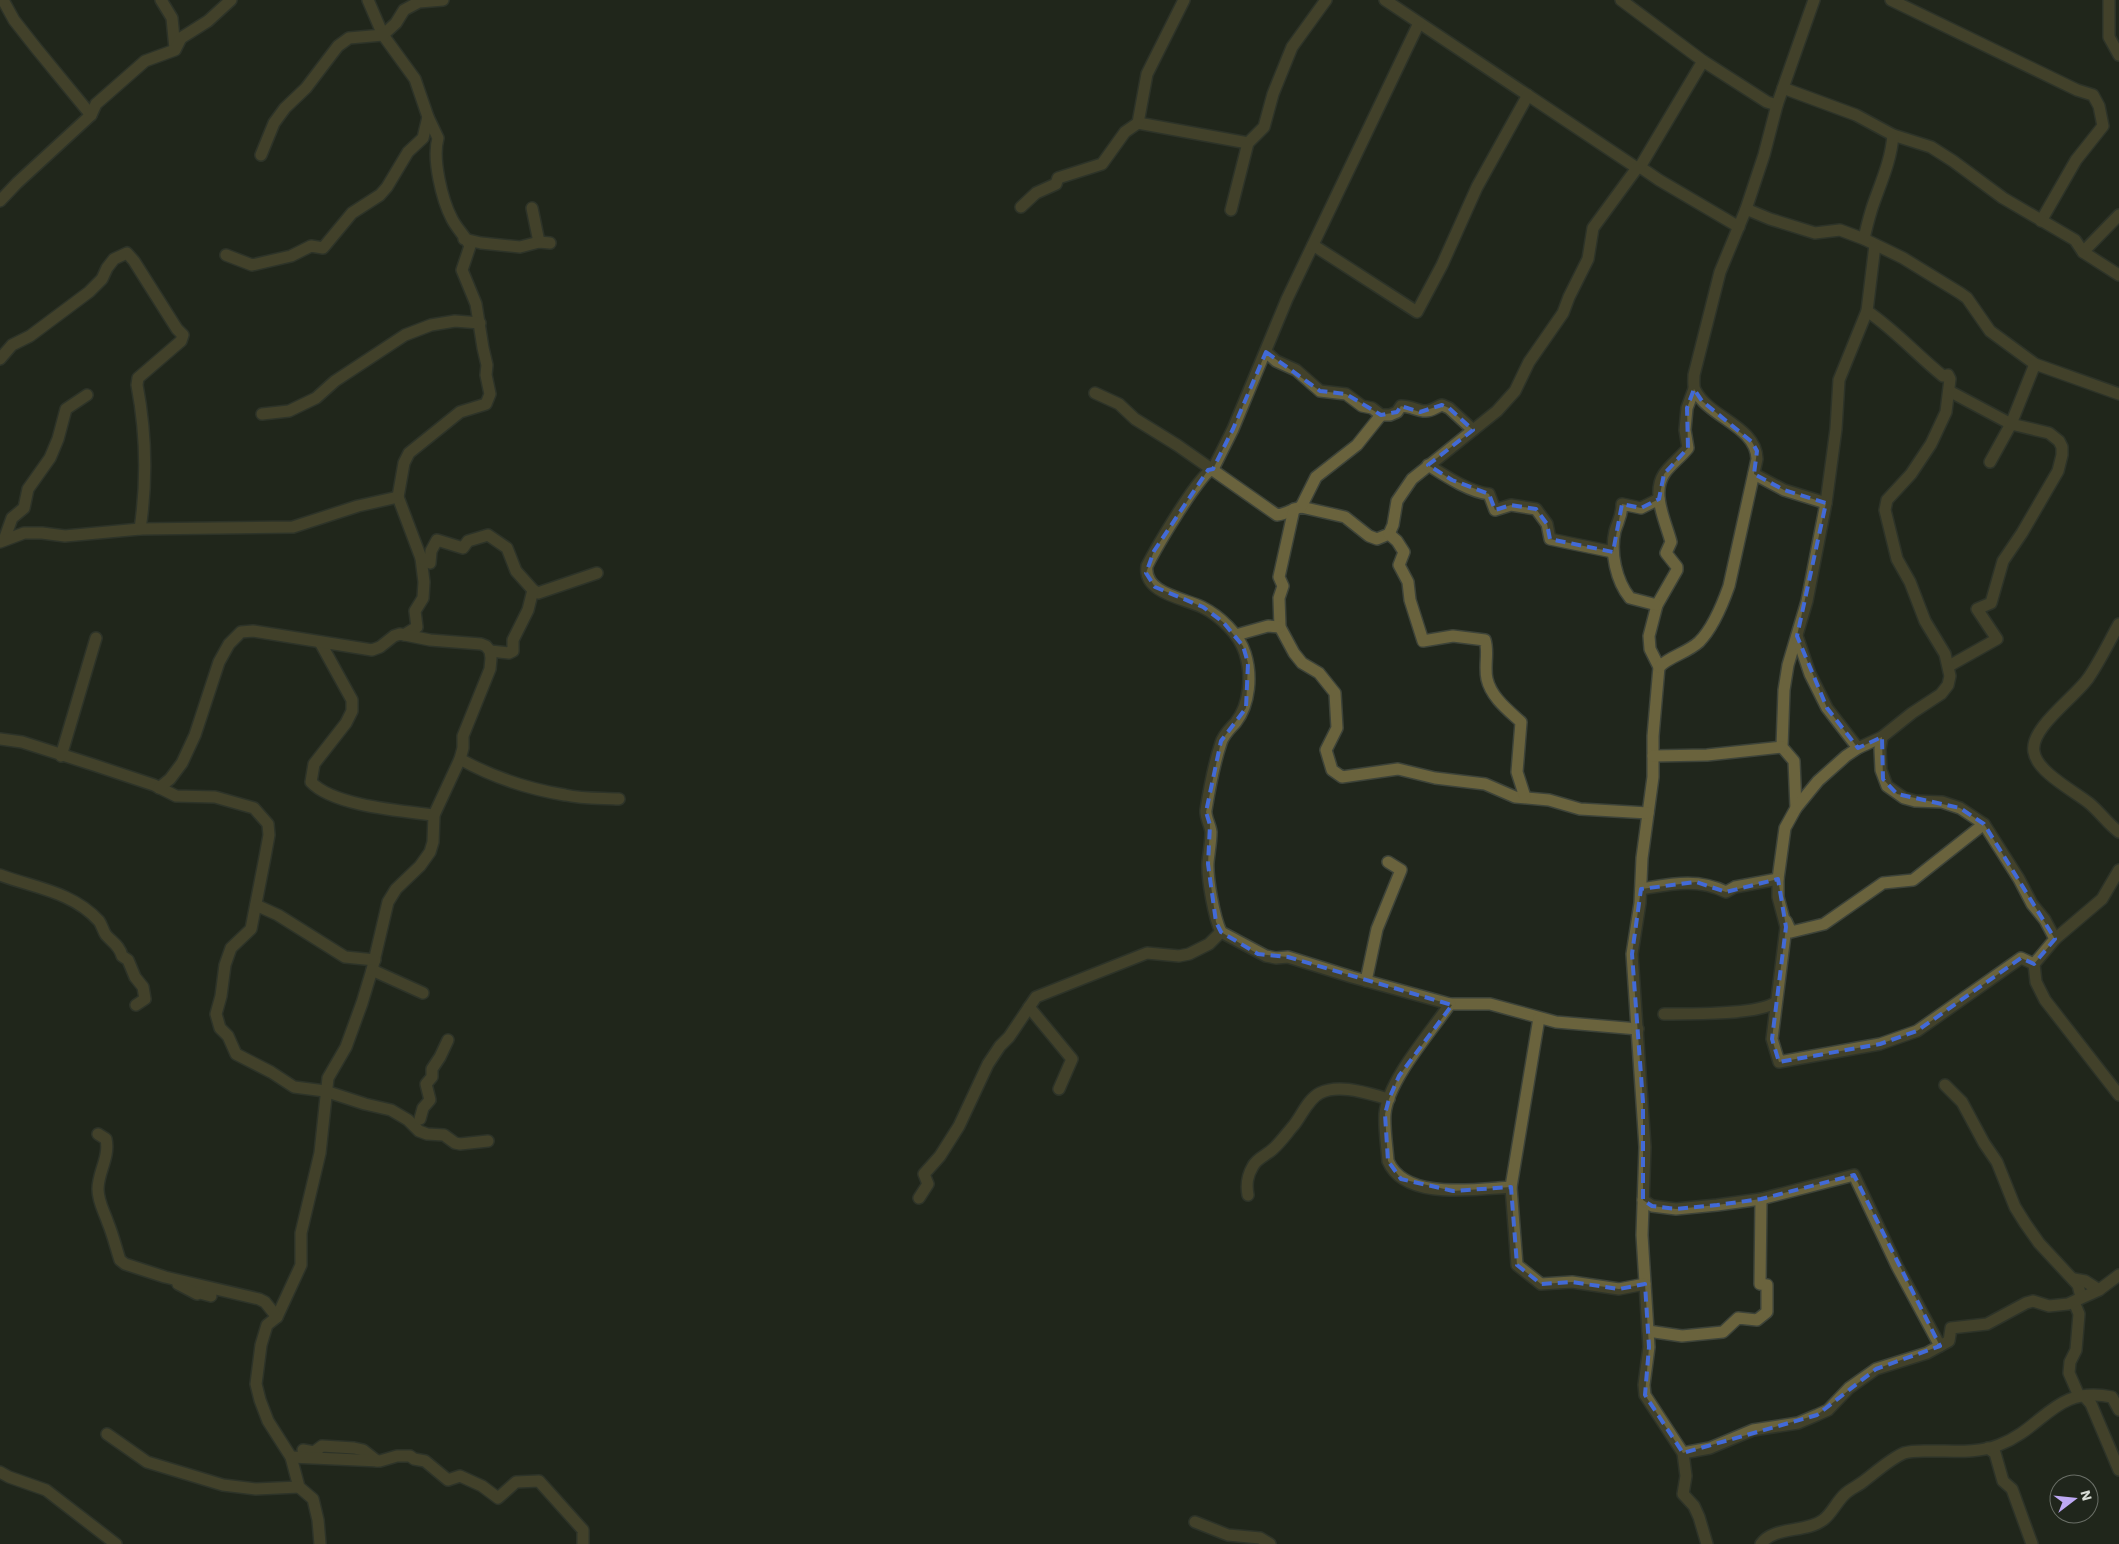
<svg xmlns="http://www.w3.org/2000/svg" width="2119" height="1544" font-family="'Work Sans',sans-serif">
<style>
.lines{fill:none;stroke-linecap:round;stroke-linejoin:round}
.minor-casing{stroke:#3d4339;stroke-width:14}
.minor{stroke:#6a633d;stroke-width:11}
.marked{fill:none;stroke:#426ad7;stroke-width:4;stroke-dasharray:10 6;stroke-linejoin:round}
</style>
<rect width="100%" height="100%" fill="#20261c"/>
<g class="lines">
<!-- minor casing -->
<g class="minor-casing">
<g id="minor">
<path d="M3 0 14 20 36 48 91 115"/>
<path d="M161 0 172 18 175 49"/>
<path d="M368 0 383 35 415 79 428 117 438 138C432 159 442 200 452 219 457 229 466 237 470 246L462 270 476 304 483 348 487 365 486 375 490 394 486 404 460 412 409 453 404 463 398 497 421 558 424 582 423 598 415 611 417 627 404 635"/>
<path d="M1184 0 1147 74 1138 123 1248 143"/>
<path d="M1385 0 1637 168 1640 167 1659 180 1739 227"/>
<path d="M1621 0 1703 61 1767 102 1777 105"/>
<path d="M1891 0 2077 90 2093 95 2099 106 2103 126 2076 160 2041 221"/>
<path d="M2109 0V37L2119 55"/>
<path d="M1419 23 1287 299 1233 429 1213 469C1200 472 1155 550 1147 566 1143 593 1183 598 1202 607 1220 616 1239 634 1245 653 1252 675 1250 704 1236 722 1231 728 1223 735 1221 743 1215 761 1209 791 1206 810 1205 817 1210 824 1211 832 1211 842 1209 852 1208 862 1207 879 1214 917 1221 932L1266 956 1276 958 1288 957 1352 977 1450 1004H1490L1556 1022 1638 1029"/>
<path d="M1783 88 1856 115 1893 135 1931 147 1953 161 2003 198 2075 240 2083 252 2119 275"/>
<path d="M261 155 274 123 285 108 306 88 338 46 349 38 383 35 396 23 404 10 419 2 443 0"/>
<path d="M1640 167 1703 61"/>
<path d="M0 201 17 183 91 115 96 104 145 61 175 50 181 38 208 21 231 0"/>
<path d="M1021 207 1036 193 1056 184 1058 178 1102 164 1125 132 1138 123"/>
<path d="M532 208 539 242"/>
<path d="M1746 209 1770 219 1815 233 1840 230 1864 239 1903 258 1960 293 1967 298 1990 331 2035 364 2119 394"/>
<path d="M1231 210 1248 143 1264 127 1273 94 1292 47 1326 0"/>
<path d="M464 239 481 243 520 247 539 242 550 243"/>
<path d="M1864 239C1866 229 1869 218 1872 208 1880 184 1891 162 1893 135"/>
<path d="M1313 245 1417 312 1442 265 1477 187 1528 95"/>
<path d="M1875 245 1867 311 1839 380 1836 429 1826 503 1807 601 1788 665 1784 690 1782 747 1794 761 1796 808 1785 828 1778 879V897L1786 927 1772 1039 1779 1062 1880 1044 1917 1031 2021 958 2034 964"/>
<path d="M2083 252 2119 215"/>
<path d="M226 255 252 265 291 256 311 246 323 248 352 213 380 195 387 187 408 152 423 138 428 117"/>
<path d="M1266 352 1276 361 1296 370 1320 391 1346 394 1362 406 1372 408 1381 415H1390L1397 412 1401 406C1411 406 1420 412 1426 411 1432 411 1436 407 1442 405L1449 408 1473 430"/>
<path d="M0 359 12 345 30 336 89 292 102 279 107 268 114 259 127 253 134 261 177 329 183 335 181 341 138 378 137 385C146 432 147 482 140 529"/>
<path d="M1694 389 1687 408 1685 430 1688 448C1681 457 1670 465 1664 474 1651 494 1666 522 1671 542L1666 553 1677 567V570L1657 605 1649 636 1650 649 1659 667 1653 736V777L1642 858 1640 903 1632 954 1645 1147 1642 1235 1649 1347 1644 1385 1645 1395 1683 1453 1686 1476 1683 1494 1694 1506 1699 1517 1707 1544"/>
<path d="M1095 393 1119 404 1135 419 1177 445 1277 515C1287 514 1292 509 1301 507L1345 517 1369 536 1377 539 1389 534 1393 525 1397 501 1412 479 1497 411 1515 391 1529 362 1563 313 1569 297 1588 259 1593 228 1637 168"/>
<path d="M262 414 289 411 316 398 335 381 405 335 431 325 455 321 480 323"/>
<path d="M1990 462 2011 424 2035 364"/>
<path d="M1428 465C1444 475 1469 492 1489 494L1495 510 1511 505 1536 509 1547 524 1550 539 1613 552"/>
<path d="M1754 474 1784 490 1826 503"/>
<path d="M1301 507 1316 477 1357 445 1381 415"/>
<path d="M1294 509 1279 577 1283 586 1279 598 1280 627 1294 653 1302 663 1319 673 1335 693 1337 728 1326 750 1332 770 1342 777 1398 769 1435 778 1485 784 1515 797 1549 800 1580 809 1648 813"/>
<path d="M1389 534 1397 541 1404 552 1399 565 1408 582 1410 600 1423 641 1453 636 1485 640C1489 652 1484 666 1487 679 1491 697 1508 710 1521 722L1517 772 1525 797"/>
<path d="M4 540 12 518 24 508 28 489 50 458 58 439 66 409 87 395"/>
<path d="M0 542 24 533H42L65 536 140 529 293 527 358 506 398 497"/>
<path d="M421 558 430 563 431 551 437 540 463 548 468 541 488 535 507 548 516 571 533 590 538 593 597 573"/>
<path d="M1657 605 1630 598C1616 581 1610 552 1615 531 1618 521 1622 516 1622 504L1641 508 1659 499"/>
<path d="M2119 624C2109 642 2100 661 2089 677 2077 696 2029 728 2034 752 2037 772 2074 791 2089 803 2100 812 2108 824 2119 832"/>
<path d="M1236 635 1268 626 1280 627"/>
<path d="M1797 636 1810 674 1827 708 1858 748"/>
<path d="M320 642 352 700V711L346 723 314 764 311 782C333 806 403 811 434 815"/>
<path d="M490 651 509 653 513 651V640L528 610 533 590"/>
<path d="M1949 666 1997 639 1977 609 1991 603 2003 561 2022 533 2058 471 2062 455V447L2059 441 2049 433 2011 424 1949 391"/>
<path d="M1659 667C1670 656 1687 653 1699 642 1712 629 1723 603 1729 586L1757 459C1756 426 1709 418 1695 390 1693 386 1694 380 1694 375L1720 272 1746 209 1764 155 1777 105 1814 0"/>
<path d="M1882 737 1880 749 1881 770 1887 786 1904 798 1915 801 1942 802 1960 808 1984 824 2019 879 2032 904 2045 920 2055 939 2034 964 2036 982 2045 1000 2119 1095"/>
<path d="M0 739 22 742 94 765 154 785 176 796 215 797 254 808 268 824 269 835 265 857 251 929 231 948 225 965 221 996 216 1014 220 1028 228 1036 236 1054 271 1072 294 1087 325 1091 365 1104 391 1110 408 1120 419 1131 427 1134 444 1135 455 1143 460 1144 488 1141"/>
<path d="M61 756 96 638"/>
<path d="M1653 756 1707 755 1782 747"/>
<path d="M460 759C492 777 529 789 565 795 583 799 602 798 619 799"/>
<path d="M159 788 170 779 182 763 195 735 219 662 229 644 241 632 253 631 372 650 380 647 394 636 400 634 430 640 481 644 486 646 490 651 491 658 490 669 463 736V748L460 759 434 815 433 842 430 852 420 866 396 889 388 902 372 970 362 1003 346 1047 328 1078 320 1153 301 1233V1265L277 1317 267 1325 261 1345 256 1384 260 1400 268 1421 291 1457 299 1487 313 1499 318 1520 320 1544"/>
<path d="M1796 808 1818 781 1846 756 1858 748 1882 737 1912 713 1941 694 1948 685 1950 676 1945 654 1925 621 1910 582 1897 559 1885 510 1887 500 1911 474 1931 444 1946 412 1950 379 1948 375 1943 376C1917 355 1895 330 1867 311"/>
<path d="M0 875C35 888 73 892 99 921 102 925 103 931 106 935 112 942 120 946 122 956L128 960 135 977 143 987 145 999 136 1005"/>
<path d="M1641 889C1672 884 1697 878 1726 892L1735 887 1778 879"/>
<path d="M256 905 278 915 345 957 375 960"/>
<path d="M1786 921 1791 932 1824 924 1883 883 1913 880 1984 824"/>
<path d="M2055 939 2102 899 2119 870"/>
<path d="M372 970 423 993"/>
<path d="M1366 981 1377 929 1401 870 1388 862"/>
<path d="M1450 1004C1431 1032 1388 1080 1385 1114 1384 1129 1387 1146 1388 1161 1405 1201 1476 1189 1511 1187L1517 1265 1541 1284 1572 1282 1619 1289 1645 1284"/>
<path d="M1029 1007 1072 1059 1059 1089"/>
<path d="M1664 1014C1687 1014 1759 1015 1776 1002"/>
<path d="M1945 1085 1962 1102 1984 1143 1997 1162 2015 1207 2025 1223 2039 1243 2078 1285 2081 1297"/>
<path d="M420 1119 423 1108 430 1100 426 1084 432 1077V1069L440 1057 448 1040"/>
<path d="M98 1134 106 1139C110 1157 98 1172 98 1189 98 1202 104 1211 108 1223 113 1235 116 1248 120 1260L125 1264 165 1277 259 1299 265 1302 277 1317"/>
<path d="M1511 1187 1539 1018"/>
<path d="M1248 1195C1246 1184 1247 1176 1253 1166 1257 1158 1267 1155 1273 1149 1281 1142 1287 1133 1294 1125 1302 1115 1308 1099 1320 1093 1340 1083 1369 1094 1389 1099"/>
<path d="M919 1198 928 1184 924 1174 940 1156 959 1126 988 1064 1000 1046 1009 1037 1036 997 1147 953 1179 956 1189 954 1209 944 1221 932"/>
<path d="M1643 1200 1652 1206 1676 1209 1717 1205 1761 1199 1854 1175 1897 1266 1940 1346"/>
<path d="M2074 1279 2085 1281 2099 1290"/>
<path d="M178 1284 197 1294 200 1293 211 1296"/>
<path d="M2074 1302 2079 1314 2076 1350 2070 1362 2069 1373 2079 1396"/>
<path d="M1648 1331 1682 1336 1723 1332 1738 1318 1757 1320 1767 1312V1285L1760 1284 1761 1199"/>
<path d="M2084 1396 2091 1404 2119 1470"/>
<path d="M107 1434 147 1462 223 1485 256 1489 299 1487"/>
<path d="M1988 1448 1995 1453 2003 1481 2012 1489 2032 1544"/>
<path d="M303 1450 314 1452 322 1446 354 1448 363 1450 377 1461"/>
<path d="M1683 1453 1710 1448 1753 1430 1798 1423 1817 1415 1828 1410 1849 1388 1876 1369 1927 1353 1949 1341 1951 1328 1987 1324 2026 1303 2033 1301 2049 1306 2068 1304 2099 1290 2119 1275"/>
<path d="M291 1457 380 1461 397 1456H410L414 1459 425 1461 448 1480 460 1476 482 1486 498 1498 516 1482 539 1481 583 1530V1544"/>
<path d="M0 1472 9 1477 46 1490 116 1544"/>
<path d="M1195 1522 1228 1535 1260 1538 1270 1544"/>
<path d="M1761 1544C1773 1526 1806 1533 1823 1520 1831 1515 1837 1501 1845 1494 1850 1489 1858 1486 1864 1481 1876 1472 1890 1459 1904 1453 1913 1450 1925 1451 1934 1451 1955 1451 1979 1453 1999 1445 2044 1428 2055 1385 2112 1397L2119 1410"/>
</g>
</g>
<!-- minor -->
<use href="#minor" class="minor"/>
</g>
<!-- marked area -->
<path d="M0 0H2119V1544H0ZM1266 352 1320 391 1346 394 1381 415 1397 412 1401 406 1420 412 1442 405 1449 408 1473 430 1428 465 1452 480 1489 494 1495 510 1511 505 1536 509 1547 524 1550 539 1613 552 1622 504 1641 508 1659 499 1664 474 1688 448 1687 408 1694 389 1702 401 1752 442 1757 451 1754 474 1784 490 1826 503 1797 636 1827 708 1858 748 1882 737 1883 779 1897 794 1960 808 1984 824 2055 939 2034 964 2021 958 1917 1031 1880 1044 1779 1062 1772 1039 1786 927 1778 879 1726 892 1696 882 1641 889 1632 954 1643 1102V1200L1652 1206 1676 1209 1717 1205 1761 1199 1854 1175 1940 1346 1876 1369 1817 1415 1683 1453 1645 1395 1649 1347 1645 1284 1619 1289 1572 1282 1541 1284 1517 1265 1511 1187 1453 1191 1401 1179 1388 1161 1385 1114 1389 1099 1399 1076 1452 1005 1288 957 1258 954 1221 932 1216 922 1208 864 1210 825 1206 812 1221 741 1246 708 1248 663 1243 646 1223 622 1203 607 1155 587 1146 573 1154 551 1208 470 1213 469 1233 429Z" fill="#20261c" fill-opacity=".55" fill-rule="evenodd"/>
<path class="marked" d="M1266 352 1320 391 1346 394 1381 415 1397 412 1401 406 1420 412 1442 405 1449 408 1473 430 1428 465 1452 480 1489 494 1495 510 1511 505 1536 509 1547 524 1550 539 1613 552 1622 504 1641 508 1659 499 1664 474 1688 448 1687 408 1694 389 1702 401 1752 442 1757 451 1754 474 1784 490 1826 503 1797 636 1827 708 1858 748 1882 737 1883 779 1897 794 1960 808 1984 824 2055 939 2034 964 2021 958 1917 1031 1880 1044 1779 1062 1772 1039 1786 927 1778 879 1726 892 1696 882 1641 889 1632 954 1643 1102V1200L1652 1206 1676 1209 1717 1205 1761 1199 1854 1175 1940 1346 1876 1369 1817 1415 1683 1453 1645 1395 1649 1347 1645 1284 1619 1289 1572 1282 1541 1284 1517 1265 1511 1187 1453 1191 1401 1179 1388 1161 1385 1114 1389 1099 1399 1076 1452 1005 1288 957 1258 954 1221 932 1216 922 1208 864 1210 825 1206 812 1221 741 1246 708 1248 663 1243 646 1223 622 1203 607 1155 587 1146 573 1154 551 1208 470 1213 469 1233 429Z"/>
<!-- north arrow -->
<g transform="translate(2074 1499) rotate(74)"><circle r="24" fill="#20261c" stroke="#696e66"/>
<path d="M0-4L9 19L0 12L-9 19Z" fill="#bea9f4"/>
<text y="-8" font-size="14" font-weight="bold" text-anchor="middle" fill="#d7dbd4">N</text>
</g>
</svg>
